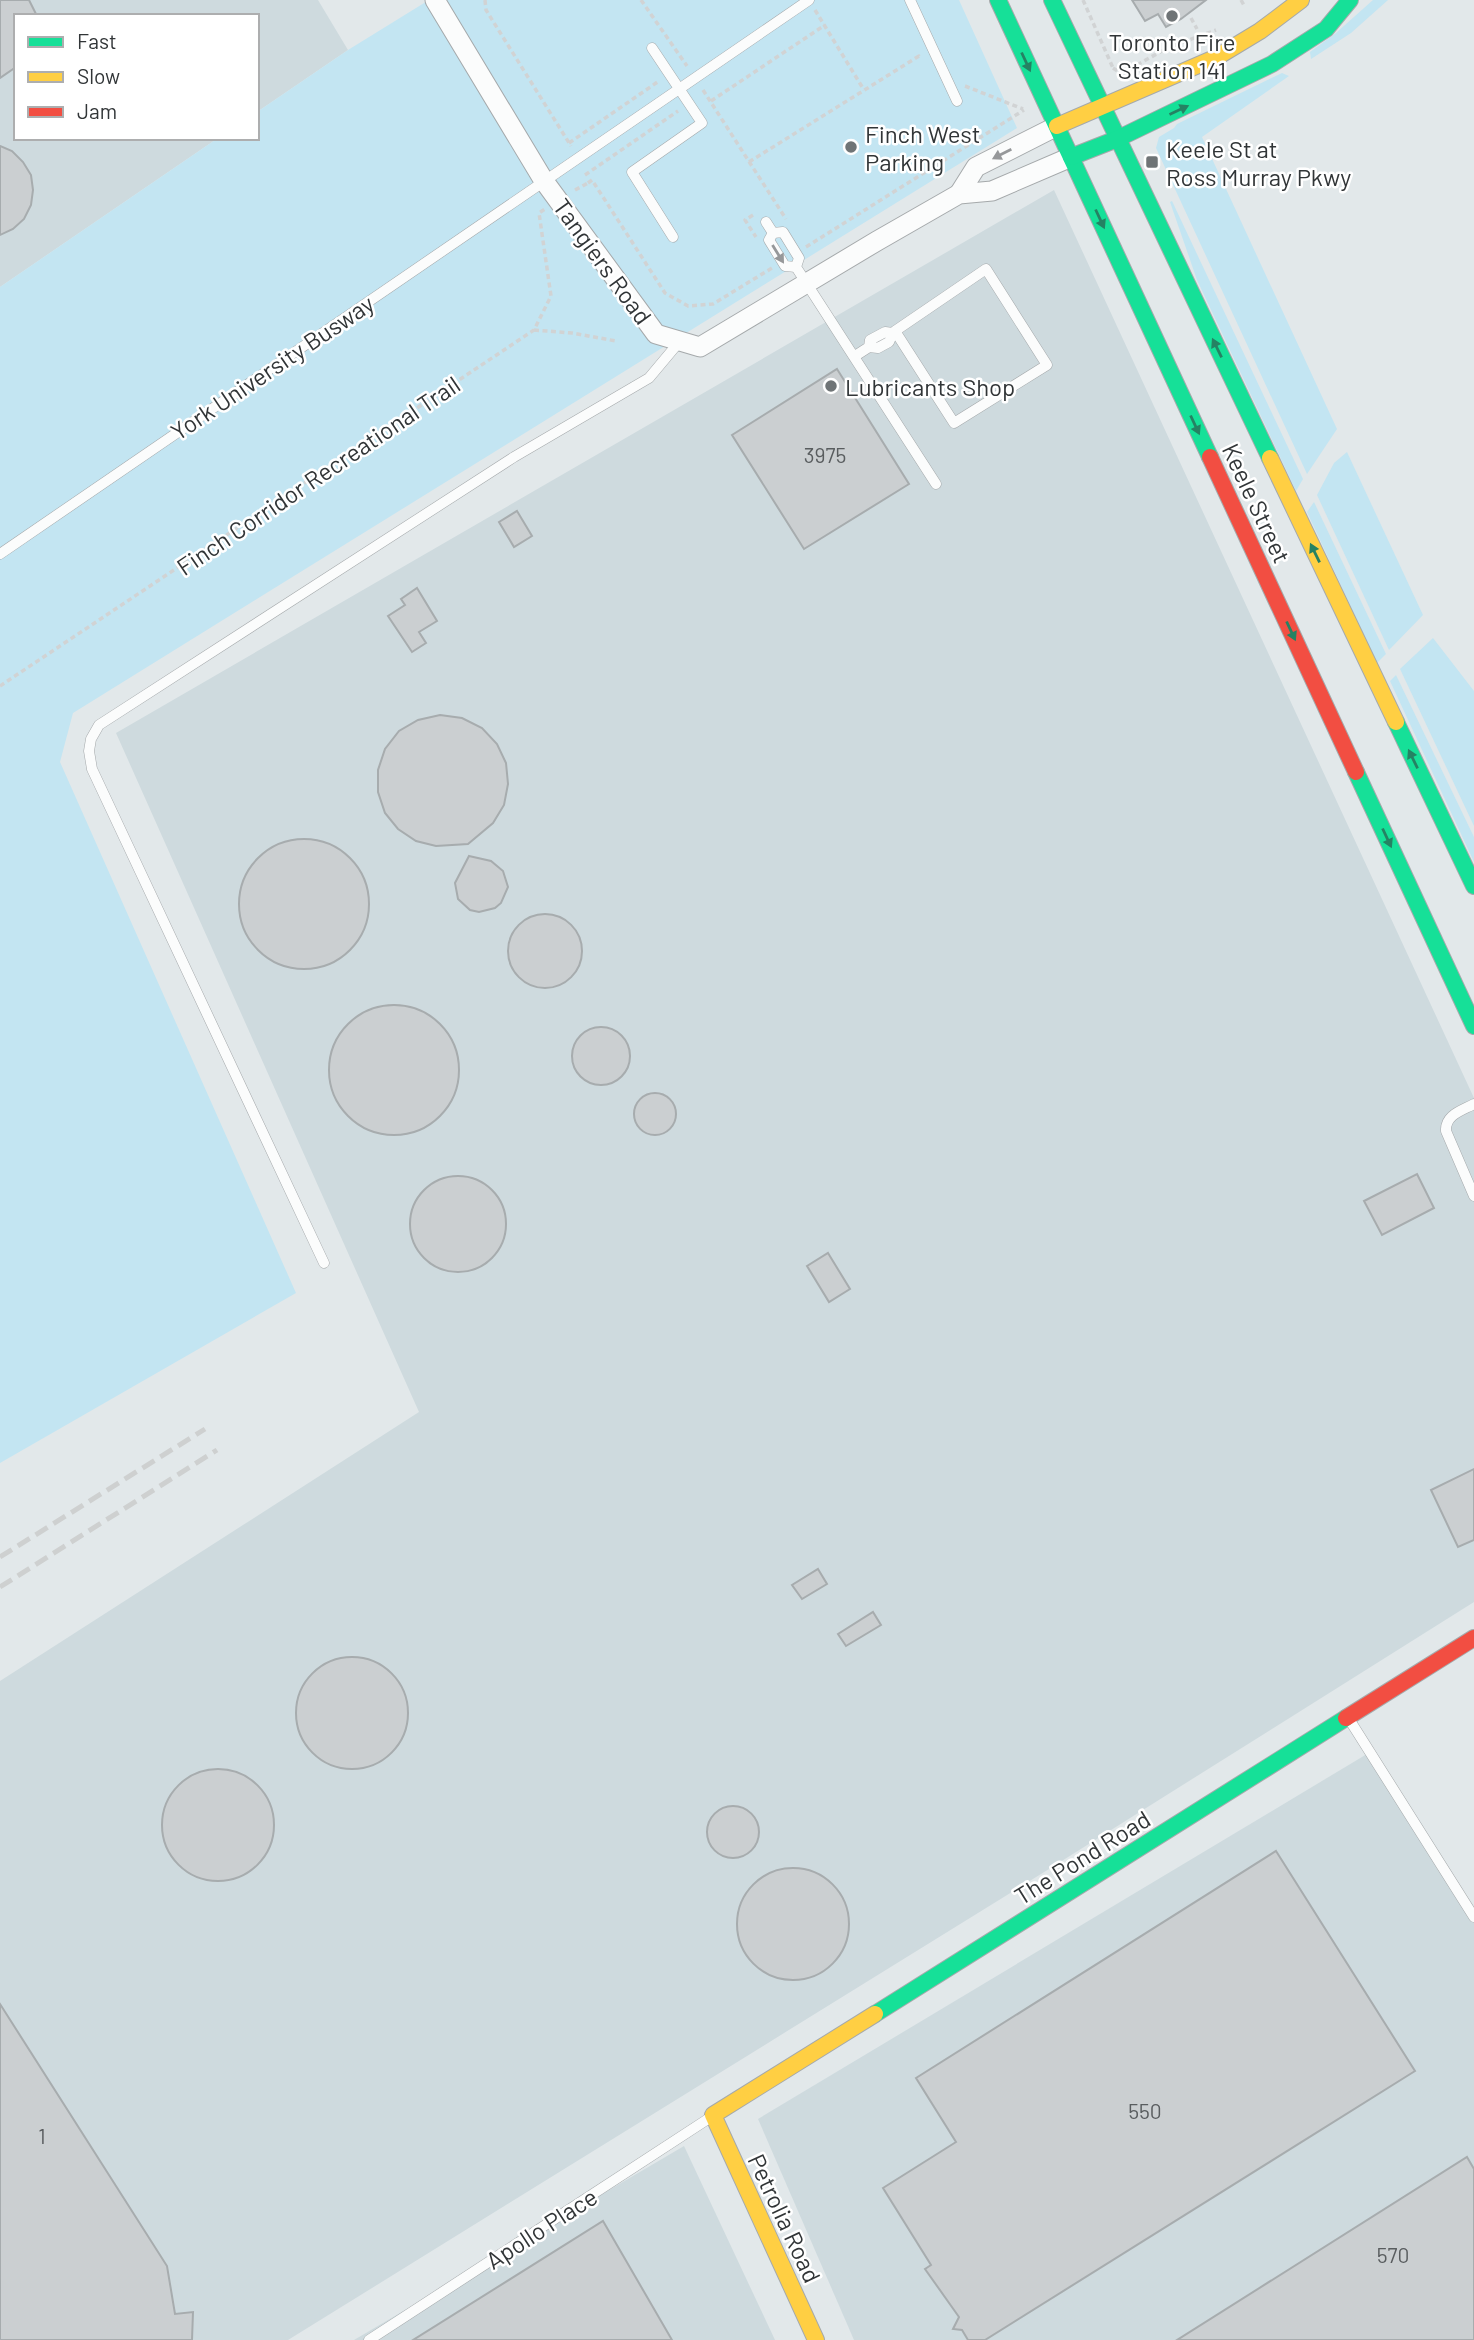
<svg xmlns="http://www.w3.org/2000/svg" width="1474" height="2340" font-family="Barlow,sans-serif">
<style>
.built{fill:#cedade}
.green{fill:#c3e5f2}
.building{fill:#cbcfd1;stroke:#a7acae;stroke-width:2}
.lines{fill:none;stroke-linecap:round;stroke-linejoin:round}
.lane-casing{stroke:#a5a9ab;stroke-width:11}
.street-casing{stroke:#a5a9ab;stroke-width:21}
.fast-casing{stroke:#a5a9ab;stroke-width:18}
.slow-casing{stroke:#a5a9ab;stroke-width:18}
.jam-casing{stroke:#a5a9ab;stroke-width:18}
.path{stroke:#d1d3d4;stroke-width:3.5;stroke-dasharray:5 3.5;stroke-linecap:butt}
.lane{stroke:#fbfcfc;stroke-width:10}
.street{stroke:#fbfcfc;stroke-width:19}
.fast{stroke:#16e098;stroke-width:16}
.slow{stroke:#ffcf43;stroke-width:16}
.jam{stroke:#f24e42;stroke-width:16}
.rail{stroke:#ced0d0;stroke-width:5;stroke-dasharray:14 7;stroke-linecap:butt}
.oneway{fill:#258263}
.oneway2{fill:#96989a}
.poi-dot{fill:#6f7476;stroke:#fff;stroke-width:2.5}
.labels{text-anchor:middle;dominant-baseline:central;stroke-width:5;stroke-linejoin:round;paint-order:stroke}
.number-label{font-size:21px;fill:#595d5f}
.poi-label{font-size:24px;fill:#313537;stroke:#fff;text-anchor:start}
.street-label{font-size:24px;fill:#313537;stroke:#fff}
</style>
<rect width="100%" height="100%" fill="#e2e8ea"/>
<!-- built -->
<g class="built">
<path d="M0 0H318L348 50 257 112V16H16V138H218L0 287Z"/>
<path d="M1054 190 1474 1098V1602L1049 1869 288 2340H0V1681L419 1412 116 733Z"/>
<path d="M1372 1751 1474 1923V2340H854L758 2119Z"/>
<path d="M684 2146 775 2340H354Z"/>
</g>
<!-- green -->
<g class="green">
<path d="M429 0H959L1017 128 73 713 60 762 296 1293 0 1463V287L218 138H257V112L348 50Z"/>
<path d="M1373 0H1388L1351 33 1311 59 1310 52 1336 33Z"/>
<path d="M1282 73 1289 76 1202 137 1337 429 1307 474 1156 148 1159 137 1174 128 1177 124Z"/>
<path d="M1172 201 1303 479 1296 491 1197 280 1170 202Z"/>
<path d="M1347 452 1423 615 1389 650 1317 495 1334 463Z"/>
<path d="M1314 502 1386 654 1377 663 1307 512Z"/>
<path d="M1433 638 1474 691V826L1400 669Z"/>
<path d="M1396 675 1474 837V862L1390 681Z"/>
</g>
<!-- building -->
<g class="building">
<path d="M0 0H29L37 16H16V67L0 78Z"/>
<path d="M1132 0H1206L1181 19 1166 27 1158 14 1145 21Z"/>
<path d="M0 146 12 151 23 162 31 175 33 190 31 205 24 219 13 229 0 235Z"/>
<path d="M837 369 909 484 804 549 732 435Z"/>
<path d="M517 511 532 536 514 547 499 522Z"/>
<path d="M417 588 437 621 419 632 426 643 412 652 388 616 405 605 401 599Z"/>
<path d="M440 715 462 718 482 728 497 744 506 763 508 784 504 805 493 823 468 844 436 846 416 841 398 829 385 813 378 792V770L385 749 399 731 418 720Z"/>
<circle cx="304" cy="904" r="65"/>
<path d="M469 856 491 861 503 871 508 887 501 903 495 908 479 912 470 910 458 899 455 883Z"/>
<circle cx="545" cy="951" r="37"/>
<circle cx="394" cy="1070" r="65"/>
<circle cx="601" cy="1056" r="29"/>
<circle cx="655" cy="1114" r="21"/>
<path d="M1417 1174 1434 1208 1382 1235 1364 1201Z"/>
<circle cx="458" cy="1224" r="48"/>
<path d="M828 1253 850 1289 829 1302 807 1266Z"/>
<path d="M1474 1469V1540L1458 1547 1431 1490Z"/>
<path d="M818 1569 827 1584 802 1599 792 1585Z"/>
<path d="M873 1612 881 1625 846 1646 838 1634Z"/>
<circle cx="352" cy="1713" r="56"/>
<circle cx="218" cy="1825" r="56"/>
<circle cx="733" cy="1832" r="26"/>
<path d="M1276 1851 1415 2071 985 2340H968L962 2330 953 2329 959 2317 925 2269 931 2265 883 2188 956 2142 916 2078Z"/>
<circle cx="793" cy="1924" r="56"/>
<path d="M0 2004 167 2266 175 2314 193 2312 192 2340H0Z"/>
<path d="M1467 2157 1474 2169V2340H1177Z"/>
<path d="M603 2221 672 2340H413Z"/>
</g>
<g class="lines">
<!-- lane casing -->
<g class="lane-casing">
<g id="lane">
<path d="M910 0 957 101"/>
<path d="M652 48 702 123 632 172 673 237"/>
<path d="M766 222 773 233 769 240 785 266 796 267"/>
<path d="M773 233 783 232 799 258 796 267 936 484"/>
<path d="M893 333 895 331 986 269 1047 365 954 423 895 331"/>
<path d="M855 356 869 347 878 348 889 342 893 333 885 332 870 340 869 347"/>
<path d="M0 554 809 0"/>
<path d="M1474 1104C1461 1111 1445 1115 1446 1131L1474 1196"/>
<path d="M324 1263 92 769 89 751 91 739 99 725 514 457 649 378 680 341"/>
<path d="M1349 1719 1474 1917"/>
<path d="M369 2340 711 2117"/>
</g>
</g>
<!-- street casing -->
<g class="street-casing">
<g id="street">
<path d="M435 0 544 181 656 334 700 347 877 241 959 194 992 191 1071 157"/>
<path d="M959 194 976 167 1057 126"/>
</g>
</g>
<!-- fast casing -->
<g class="fast-casing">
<g id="fast">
<path d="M998 0 1210 457"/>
<path d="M1052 0 1270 458"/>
<path d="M1071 157 1117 139 1272 64 1326 29 1350 0"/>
<path d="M1396 722 1474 886"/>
<path d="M1356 772 1474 1026"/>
<path d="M875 2014 1346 1718"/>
</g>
</g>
<!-- slow casing -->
<g class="slow-casing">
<g id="slow">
<path d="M1057 126 1217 57 1260 31 1301 0"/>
<path d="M1270 458 1396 722"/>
<path d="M816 2340 713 2115 875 2014"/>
</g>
</g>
<!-- jam casing -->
<g class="jam-casing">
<g id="jam">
<path d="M1210 457 1356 772"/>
<path d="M1346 1718 1474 1638"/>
</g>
</g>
<!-- path -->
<g class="path">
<path d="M485 0 486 10 571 146"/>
<path d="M641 0 687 66"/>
<path d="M1083 0 1113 68"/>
<path d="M1241 0 1245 7"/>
<path d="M815 10 864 90"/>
<path d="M1191 18 1197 29"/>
<path d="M1137 65 1167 48 1216 30"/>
<path d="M1113 68 1119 72 1124 71"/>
<path d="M965 86 1023 109"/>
<path d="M703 90 786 219"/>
<path d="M711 101 825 25"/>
<path d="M569 143 659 81"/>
<path d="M749 162 919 56 921 59"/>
<path d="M585 175 678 111"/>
<path d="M588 183 592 180 665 293 688 306 713 304 772 268"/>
<path d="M575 190 588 183"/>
<path d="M753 215 745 220 756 237"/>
<path d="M806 247 1024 110"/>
<path d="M534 330 572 333 616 341"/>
<path d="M0 686 534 330 551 296 539 213 545 209"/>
</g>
<!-- lane -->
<use href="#lane" class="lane"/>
<!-- street -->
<use href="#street" class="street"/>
<!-- fast -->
<use href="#fast" class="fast"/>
<!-- slow -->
<use href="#slow" class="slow"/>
<!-- jam -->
<use href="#jam" class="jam"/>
<!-- rail -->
<g class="rail">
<path d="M0 1557 205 1429"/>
<path d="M0 1587 217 1450"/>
</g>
</g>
<!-- one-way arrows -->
<defs><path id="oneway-solid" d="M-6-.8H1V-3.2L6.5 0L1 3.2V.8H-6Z" transform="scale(1.75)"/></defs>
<g class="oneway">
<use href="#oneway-solid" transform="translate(1026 62) rotate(65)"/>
<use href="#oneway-solid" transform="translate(1179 110) rotate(-25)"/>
<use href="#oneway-solid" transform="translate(1100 219) rotate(65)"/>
<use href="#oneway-solid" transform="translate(1217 348) rotate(-116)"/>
<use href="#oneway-solid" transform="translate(1195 425) rotate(65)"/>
<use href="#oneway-solid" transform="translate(1315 553) rotate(-116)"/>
<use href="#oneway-solid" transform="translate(1291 631) rotate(65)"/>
<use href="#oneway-solid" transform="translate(1413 759) rotate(-116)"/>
<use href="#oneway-solid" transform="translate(1387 838) rotate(65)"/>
</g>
<g class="oneway2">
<use href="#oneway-solid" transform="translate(1002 154) rotate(153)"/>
<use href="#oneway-solid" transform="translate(778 254) rotate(58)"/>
</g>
<!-- markers -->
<g class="poi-dot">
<circle cx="1172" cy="16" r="7"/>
<circle cx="851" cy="147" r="7"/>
<rect x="1145" y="155" width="14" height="14" rx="3.5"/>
<circle cx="831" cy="386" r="7"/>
</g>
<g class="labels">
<!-- number labels -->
<g class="number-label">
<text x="825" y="454">3975</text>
<text x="1145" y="2110">550</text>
<text x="42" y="2135">1</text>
<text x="1393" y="2254">570</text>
</g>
<!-- poi labels -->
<g class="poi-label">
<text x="1172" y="41" text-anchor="middle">Toronto Fire<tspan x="1172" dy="28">Station 141</tspan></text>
<text x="865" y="133">Finch West<tspan x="865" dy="28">Parking</tspan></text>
<text x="1166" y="148">Keele St at<tspan x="1166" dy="28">Ross Murray Pkwy</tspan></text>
<text x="845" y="386">Lubricants Shop</text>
</g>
<!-- street labels -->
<g class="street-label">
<text transform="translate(603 261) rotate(54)">Tangiers Road</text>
<text transform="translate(272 367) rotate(-34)">York University Busway</text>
<text transform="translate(318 475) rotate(-34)">Finch Corridor Recreational Trail</text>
<text transform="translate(1257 503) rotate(65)">Keele Street</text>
<text transform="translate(1082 1857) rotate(-32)">The Pond Road</text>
<text transform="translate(785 2218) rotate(65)">Petrolia Road</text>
<text transform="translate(541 2228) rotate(-33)">Apollo Place</text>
</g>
</g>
<!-- legend -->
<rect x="14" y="14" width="245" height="126" fill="#ffffff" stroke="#adaeaf" stroke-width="2"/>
<rect x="28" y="37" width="35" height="10" fill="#16e098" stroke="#adaeaf" stroke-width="2"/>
<text x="77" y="49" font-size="21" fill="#313537">Fast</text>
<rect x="28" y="72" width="35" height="10" fill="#ffcf43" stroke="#adaeaf" stroke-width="2"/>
<text x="77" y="84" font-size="21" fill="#313537">Slow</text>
<rect x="28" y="107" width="35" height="10" fill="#f24e42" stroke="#adaeaf" stroke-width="2"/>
<text x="77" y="119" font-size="21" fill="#313537">Jam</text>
</svg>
